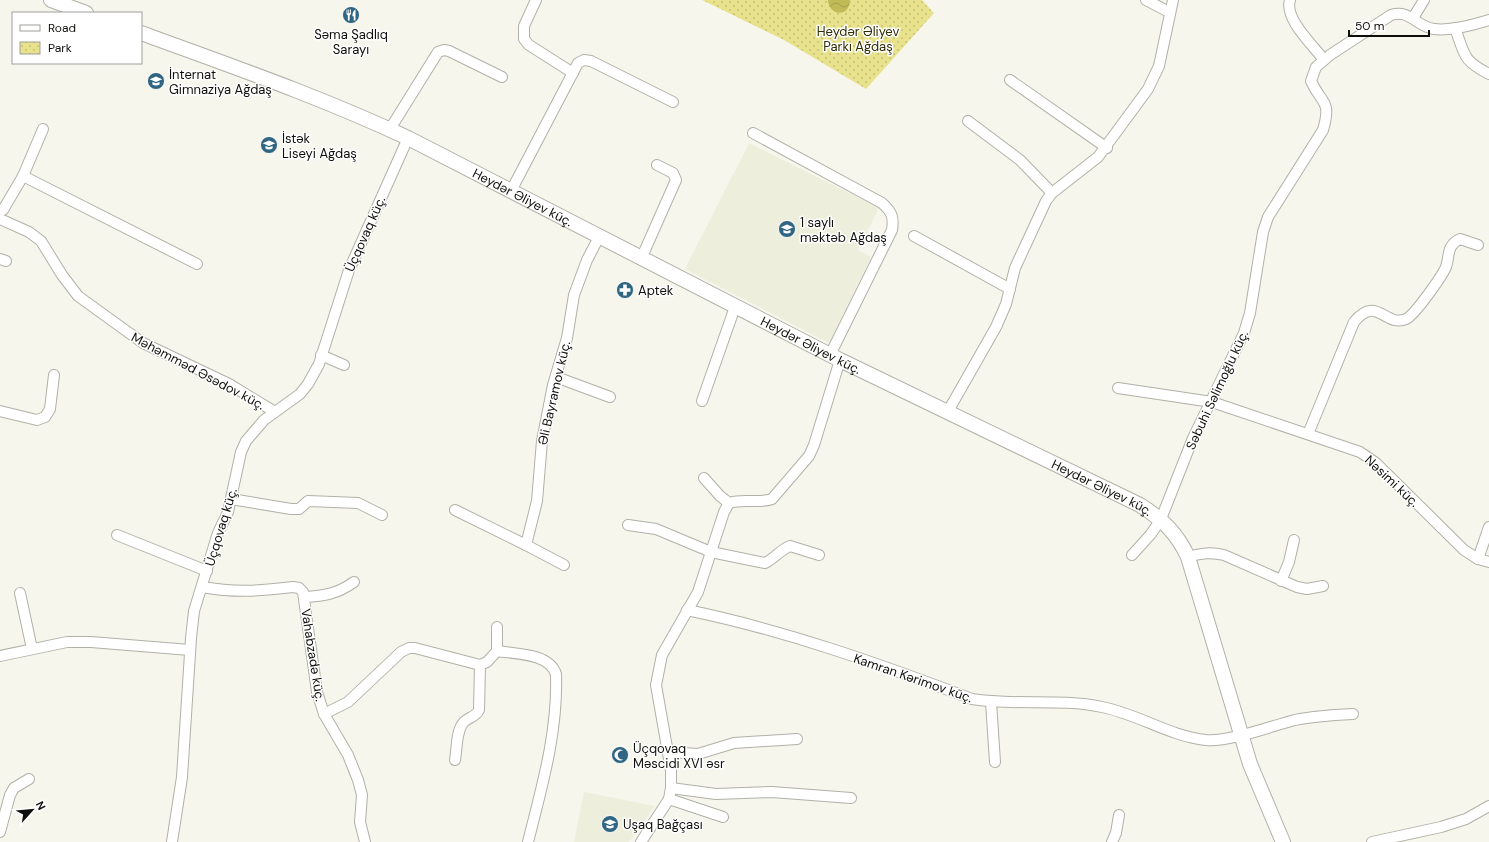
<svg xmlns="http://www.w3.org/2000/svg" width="1489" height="842" font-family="'DM Sans',sans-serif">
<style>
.built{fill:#eeeedc}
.park{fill:url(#park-dots)}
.water{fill:url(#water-waves)}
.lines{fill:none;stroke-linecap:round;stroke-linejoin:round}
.street-casing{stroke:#b1b1a7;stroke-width:12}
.secondary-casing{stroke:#b1b1a7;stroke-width:16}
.street{stroke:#fff;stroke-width:10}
.secondary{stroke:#fff;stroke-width:14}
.labels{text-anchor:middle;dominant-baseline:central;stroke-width:3;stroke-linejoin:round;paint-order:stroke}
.park-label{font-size:13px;fill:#302d01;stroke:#fff}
.poi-label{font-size:13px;fill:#0e0e0b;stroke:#fff;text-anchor:start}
.street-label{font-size:13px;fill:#0e0e0b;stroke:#fff}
</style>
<defs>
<pattern id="park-dots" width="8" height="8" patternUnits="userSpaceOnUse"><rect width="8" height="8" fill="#e7e28b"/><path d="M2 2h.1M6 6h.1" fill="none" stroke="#c5c177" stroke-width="1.8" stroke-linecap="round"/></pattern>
<pattern id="water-waves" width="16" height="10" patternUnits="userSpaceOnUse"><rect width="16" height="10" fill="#c1bb57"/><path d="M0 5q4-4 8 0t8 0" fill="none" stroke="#a5a04a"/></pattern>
</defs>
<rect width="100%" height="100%" fill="#f7f6ed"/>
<!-- built -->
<g class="built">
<path d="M749 143 879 208 858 250 871 257 829 343 685 269Z"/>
<path d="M584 792 655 806 629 842H574Z"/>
</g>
<!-- park -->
<path class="park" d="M702 0H922L934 13 866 89 784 40Z"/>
<!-- water -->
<path class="water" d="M828 0H850C850 17 829 17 828 0Z"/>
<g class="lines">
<!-- street casing -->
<g class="street-casing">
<g id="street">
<path d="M536 0 524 26V39L529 45 573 73"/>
<path d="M1146 0 1169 12"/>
<path d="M1290 0C1284 19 1313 45 1324 60"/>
<path d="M1413 18 1424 0"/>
<path d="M1455 28C1465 55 1462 60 1489 74"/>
<path d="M1010 80 1107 148"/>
<path d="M968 121 1020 160 1052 193"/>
<path d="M390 129 438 52 444 50 449 51 502 77"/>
<path d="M753 133 882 203C892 212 894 217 892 230L830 355"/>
<path d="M23 176 43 129"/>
<path d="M511 191 578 63 584 60 591 61 673 102"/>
<path d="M3 210 23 176 197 264"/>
<path d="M0 219 29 232 41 241 62 275 78 296 143 343 229 384 275 412"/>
<path d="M914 236 1010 289"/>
<path d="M0 259 6 261"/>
<path d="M641 259 676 180 673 173 657 165"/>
<path d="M321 355 344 365"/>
<path d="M556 377 610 397"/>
<path d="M1118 388 1212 402 1360 452 1376 463 1464 550 1478 559 1489 562"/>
<path d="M702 401 735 307"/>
<path d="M0 411 37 420 45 417 50 409 54 375"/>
<path d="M947 413 996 327 1006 304 1015 268 1046 201 1052 193 1098 157 1148 89 1159 66 1173 0"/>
<path d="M1308 434 1354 322C1377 294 1385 328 1406 319 1415 315 1442 276 1446 267 1450 255 1446 246 1460 239L1478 245"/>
<path d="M704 478 720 496 729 503"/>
<path d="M231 499 291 509H299L308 501 358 503 382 515"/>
<path d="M455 510 526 545 537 501 542 441 553 385 567 338 574 295 587 260 599 237"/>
<path d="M628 525 656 529 711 552 765 563C774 559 780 550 790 546L819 555"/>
<path d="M117 535 207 571"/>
<path d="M526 545 564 565"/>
<path d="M1132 555 1151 534 1161 519 1193 438 1244 333 1250 313 1263 232 1268 217 1323 130C1332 99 1321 104 1311 81L1316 67 1330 55 1391 15C1410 9 1417 27 1434 29 1452 31 1472 25 1489 20"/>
<path d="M1188 557C1202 553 1211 552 1224 555L1297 587 1307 589 1323 586"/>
<path d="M1478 559 1489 527"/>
<path d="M1281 581 1289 562 1294 540"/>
<path d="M202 587C237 593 258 591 293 587L299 588 303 592 317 692 324 714 348 702 401 652 409 648H415L480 665 487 662 497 651C516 654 549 653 556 674 558 732 542 786 528 842"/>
<path d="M20 593 32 649"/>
<path d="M304 597C324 596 337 594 354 582"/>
<path d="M687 610C784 630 880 664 972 699 1015 706 1059 698 1102 707 1138 714 1169 736 1206 740 1230 742 1271 726 1295 720 1314 716 1333 715 1353 714"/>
<path d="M497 627V651"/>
<path d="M0 656 67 642H91L190 650"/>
<path d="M991 702 995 762"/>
<path d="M324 714 348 755 358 780 362 795 360 822 365 842"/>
<path d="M668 752 698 754 734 743 797 739"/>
<path d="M455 760C457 749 456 730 464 722 469 717 476 717 479 710L480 665"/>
<path d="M671 788 716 794 772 792 851 798"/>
<path d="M669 799 723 817"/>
<path d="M0 832 10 795 14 788 29 779"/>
<path d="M172 842 182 777 191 638 194 611 218 533 228 512 241 452 246 441 264 420 300 394 308 384 319 364 349 270 408 138"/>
<path d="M641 842 669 799 671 788V770L656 685 662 655 698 592 724 512 729 503C744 498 758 504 772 499L809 456 814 445 840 360"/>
<path d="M1112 842 1116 833 1119 815"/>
<path d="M1372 842 1441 827 1466 819 1489 806"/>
</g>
</g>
<!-- secondary casing -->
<g class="secondary-casing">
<g id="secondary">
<path d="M51 0 86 13"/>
<path id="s1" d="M141 33C231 66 321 97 408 138L840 360 1140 505C1162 519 1177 533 1188 557L1250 764 1283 842"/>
</g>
</g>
<!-- street -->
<use href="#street" class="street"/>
<!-- secondary -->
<use href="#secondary" class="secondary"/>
</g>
<!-- icons -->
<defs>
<g id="restaurant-disc" transform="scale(0.9)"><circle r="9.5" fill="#306682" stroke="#fff"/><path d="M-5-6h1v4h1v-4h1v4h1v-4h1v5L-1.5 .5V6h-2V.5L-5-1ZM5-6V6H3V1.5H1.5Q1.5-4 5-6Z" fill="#fff"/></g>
<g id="school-disc" transform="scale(0.9)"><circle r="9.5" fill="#306682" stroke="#fff"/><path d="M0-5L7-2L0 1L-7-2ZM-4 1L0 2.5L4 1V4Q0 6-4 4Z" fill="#fff"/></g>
<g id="pharmacy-disc" transform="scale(0.9)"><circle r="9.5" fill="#306682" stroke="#fff"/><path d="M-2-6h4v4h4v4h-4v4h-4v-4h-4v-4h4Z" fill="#fff"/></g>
<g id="mosque-disc" transform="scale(0.9)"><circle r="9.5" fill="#306682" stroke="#fff"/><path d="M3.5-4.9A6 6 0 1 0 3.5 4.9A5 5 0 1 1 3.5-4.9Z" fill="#fff"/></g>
</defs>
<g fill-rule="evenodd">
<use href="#restaurant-disc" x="351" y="15"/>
<use href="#school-disc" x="156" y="81"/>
<use href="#school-disc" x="269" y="145"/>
<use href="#school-disc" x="787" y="229"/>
<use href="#pharmacy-disc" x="625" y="290"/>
<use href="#mosque-disc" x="620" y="755"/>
<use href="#school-disc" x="610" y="824"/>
</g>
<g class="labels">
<!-- park labels -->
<g class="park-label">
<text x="858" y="31">Heydər Əliyev<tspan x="858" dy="15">Parkı Ağdaş</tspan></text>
</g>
<!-- poi labels -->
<g class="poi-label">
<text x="351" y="34" text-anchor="middle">Səma Şadlıq<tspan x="351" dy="15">Sarayı</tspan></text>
<text x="169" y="74">İnternat<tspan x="169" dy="15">Gimnaziya Ağdaş</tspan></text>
<text x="282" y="138">İstək<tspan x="282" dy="15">Liseyi Ağdaş</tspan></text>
<text x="800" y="222">1 saylı<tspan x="800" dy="15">məktəb Ağdaş</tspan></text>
<text x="638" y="290">Aptek</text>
<text x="633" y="748">Üçqovaq<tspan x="633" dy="15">Məscidi XVI əsr</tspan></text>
<text x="623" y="824">Uşaq Bağçası</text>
</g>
<!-- street labels -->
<g class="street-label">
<text stroke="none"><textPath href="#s1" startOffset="416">Heydər Əliyev küç.</textPath></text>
<text transform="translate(365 234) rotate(-66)">Üçqovaq küç.</text>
<text stroke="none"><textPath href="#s1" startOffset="740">Heydər Əliyev küç.</textPath></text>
<text transform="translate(198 371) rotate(28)">Məhəmməd Əsədov küç.</text>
<text transform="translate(1217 390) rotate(-65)">Səbuhi Səlimoğlu küç.</text>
<text transform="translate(554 393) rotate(-77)">Əli Bayramov küç.</text>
<text transform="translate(1392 481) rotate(43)">Nəsimi küç.</text>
<text stroke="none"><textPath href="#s1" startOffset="1064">Heydər Əliyev küç.</textPath></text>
<text transform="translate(221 527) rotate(-73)">Üçqovaq küç.</text>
<text transform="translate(313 655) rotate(81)">Vahabzadə küç.</text>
<text transform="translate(913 678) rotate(19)">Kamran Kərimov küç.</text>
</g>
</g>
<!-- legend -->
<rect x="12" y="12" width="130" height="52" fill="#ffffff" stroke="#9f9f9d"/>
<rect x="20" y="25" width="20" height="6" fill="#ffffff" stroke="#9f9f9d"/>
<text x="48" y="32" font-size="12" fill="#0e0e0b">Road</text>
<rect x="20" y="42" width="20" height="12" fill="url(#park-dots)" stroke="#9f9f9d"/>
<text x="48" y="52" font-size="12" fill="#0e0e0b">Park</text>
<!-- north arrow -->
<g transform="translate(32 810) rotate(63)" stroke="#ffffff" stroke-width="3" paint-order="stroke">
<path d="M0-3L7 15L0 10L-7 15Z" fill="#0e0e0b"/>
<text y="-6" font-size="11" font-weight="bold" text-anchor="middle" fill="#0e0e0b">N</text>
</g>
<!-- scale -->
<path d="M1349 30v6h80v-6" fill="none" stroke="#0e0e0b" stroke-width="2"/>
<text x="1355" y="30" font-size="12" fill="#0e0e0b" stroke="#ffffff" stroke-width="3" paint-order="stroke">50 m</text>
</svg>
